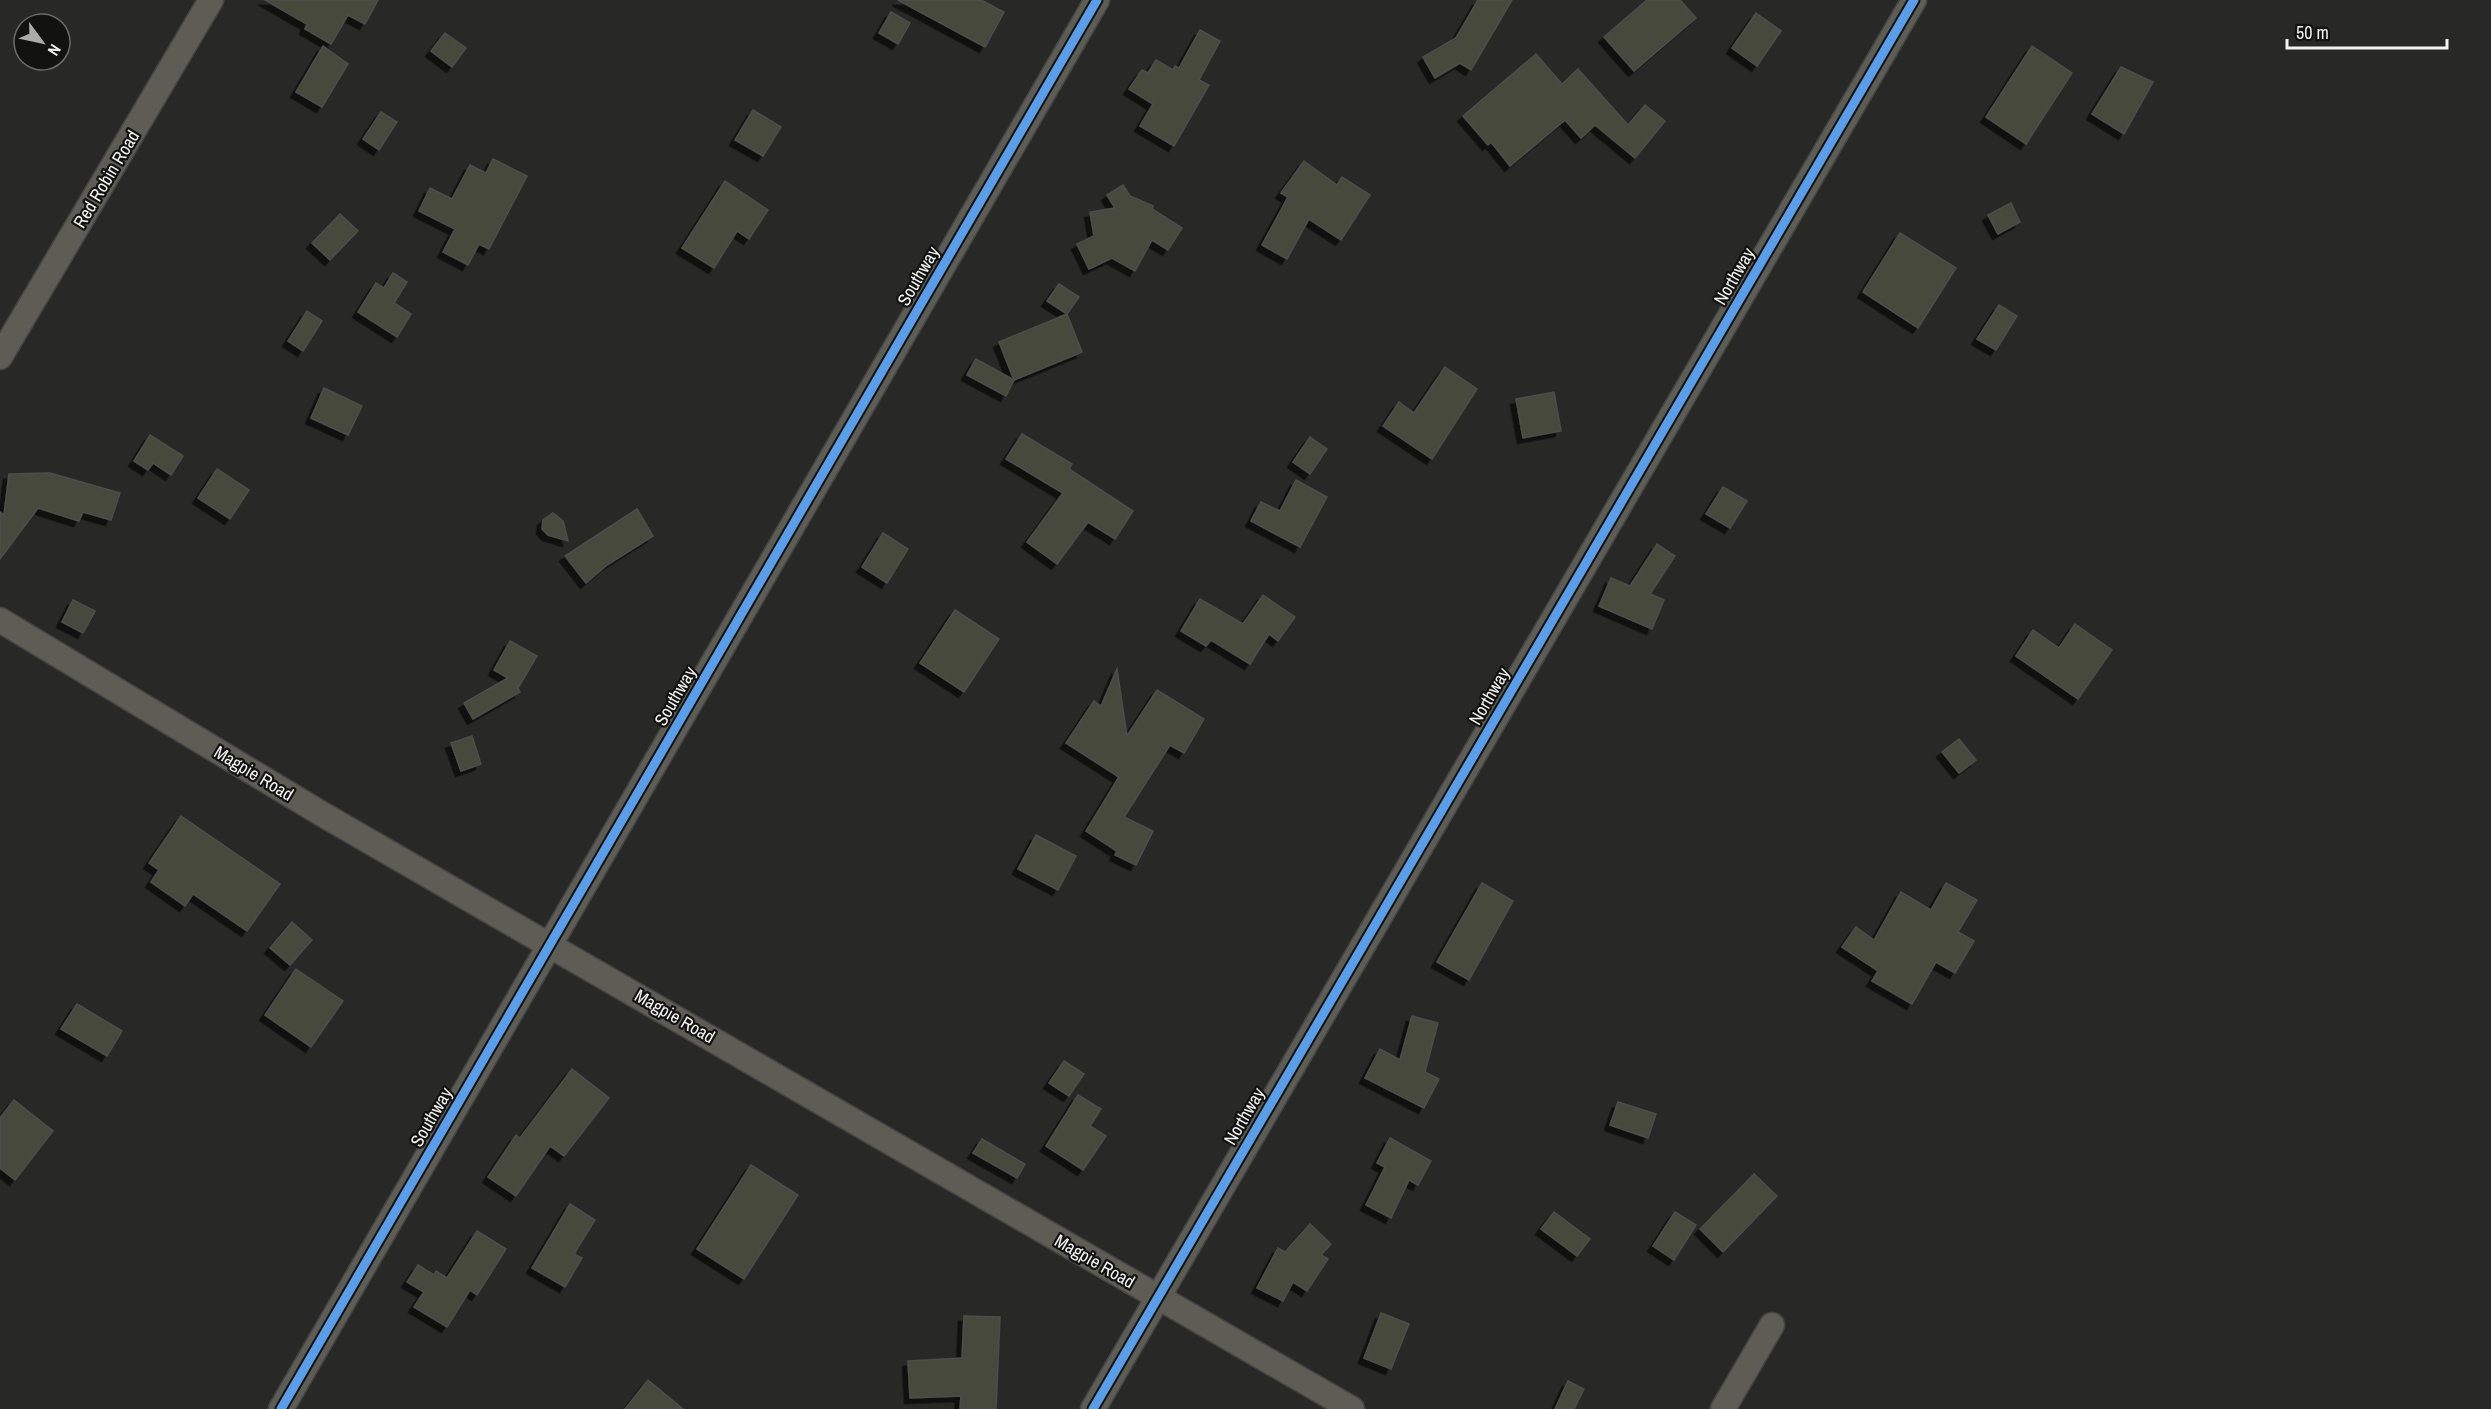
<svg xmlns="http://www.w3.org/2000/svg" width="2491" height="1409" font-family="'Archivo Narrow',sans-serif">
<style>
.building{fill:#47483c;stroke:#4d4d4b;stroke-width:1.5;filter:url(#shadow)}
.lines{fill:none;stroke-linecap:round;stroke-linejoin:round}
.minor-casing{stroke:#444443;stroke-width:27}
.minor{stroke:#5d5d55;stroke-width:24}
.cycleway-casing{stroke:#121210;stroke-width:13}
.cycleway{stroke:#5a9eea;stroke-width:9}
.labels{text-anchor:middle;dominant-baseline:central;stroke-width:4.5;stroke-linejoin:round;paint-order:stroke}
.street-label{font-size:18px;fill:#f2f2f0;stroke:#121210}
</style>
<defs>
<filter id="shadow"><feDropShadow dx="-5.5" dy="5.5" stdDeviation="0" flood-color="#0009"/></filter>
</defs>
<rect width="100%" height="100%" fill="#282926"/>
<!-- building -->
<g class="building">
<path d="M265 0H378L365 24 348 15 331 44 305 29 307 24Z"/>
<path d="M898 0H981L1004 12 985 47Z"/>
<path d="M1478 0H1512L1471 70 1460 63 1435 78 1423 57 1456 38Z"/>
<path d="M1647 0H1680L1696 18 1634 71 1604 37Z"/>
<path d="M891 12 910 23 898 44 879 33Z"/>
<path d="M1756 13 1781 31 1757 66 1732 48Z"/>
<path d="M1200 30 1220 41 1199 80 1209 85 1174 146 1140 126 1153 104 1129 89 1142 70 1148 73 1156 60 1173 70 1175 66 1179 68Z"/>
<path d="M445 33 466 48 452 67 431 51Z"/>
<path d="M323 46 348 64 322 107 296 92Z"/>
<path d="M2032 46 2072 73 2026 144 1986 117Z"/>
<path d="M1536 54 1562 84 1578 69 1628 125 1645 105 1665 121 1635 158 1595 125 1581 138 1565 120 1510 166 1491 142 1488 145 1463 116Z"/>
<path d="M2121 67 2153 82 2124 134 2092 114Z"/>
<path d="M753 110 781 127 763 156 735 140Z"/>
<path d="M381 112 397 122 379 150 363 139Z"/>
<path d="M493 159 527 176 489 249 479 244 468 265 443 252 455 229 419 211 430 188 452 199 470 165 486 173Z"/>
<path d="M1304 161 1337 185 1342 177 1370 195 1341 240 1309 219 1287 259 1262 245 1288 197 1281 193Z"/>
<path d="M725 181 768 210 749 239 737 231 714 268 682 248Z"/>
<path d="M1123 185 1130 196 1153 206 1152 209 1182 228 1168 250 1152 240 1135 271 1112 258 1089 269 1077 244 1094 236 1090 212 1115 208 1107 195Z"/>
<path d="M2011 203 2020 222 1998 234 1988 215Z"/>
<path d="M340 214 358 231 330 260 312 243Z"/>
<path d="M1900 233 1956 268 1918 328 1863 292Z"/>
<path d="M393 273 407 282 394 303 411 314 397 337 358 312 376 283 384 288Z"/>
<path d="M1059 284 1079 297 1067 314 1047 301Z"/>
<path d="M1999 305 2017 316 1996 350 1977 339Z"/>
<path d="M307 311 322 321 303 351 288 341Z"/>
<path d="M1067 314 1082 352 1014 380 999 342Z"/>
<path d="M976 359 1014 380 1006 396 967 375Z"/>
<path d="M1445 367 1477 389 1432 459 1383 426 1399 402 1414 413Z"/>
<path d="M324 388 362 406 348 435 311 418Z"/>
<path d="M1554 392 1561 431 1523 438 1516 399Z"/>
<path d="M1022 434 1072 464 1069 469 1133 511 1115 539 1088 522 1057 564 1027 542 1063 493 1006 459Z"/>
<path d="M150 435 183 456 171 475 153 463 148 470 134 461Z"/>
<path d="M1310 437 1327 449 1310 474 1293 462Z"/>
<path d="M217 469 249 490 230 519 198 498Z"/>
<path d="M50 473 120 493 111 520 83 512 79 521 38 508 0 559V512L4 515 9 474Z"/>
<path d="M1296 480 1327 497 1300 547 1251 521 1261 502 1280 511Z"/>
<path d="M1723 487 1747 501 1730 528 1706 514Z"/>
<path d="M637 509 653 536 607 565 586 583 565 556Z"/>
<path d="M553 513 563 521 568 541 548 535 542 529 543 520Z"/>
<path d="M883 533 908 549 887 583 862 567Z"/>
<path d="M1657 544 1675 556 1650 594 1664 600 1652 629 1599 606 1611 578 1630 586Z"/>
<path d="M1263 595 1295 617 1278 641 1269 634 1250 664 1211 640 1206 646 1181 631 1200 599 1243 624Z"/>
<path d="M73 600 95 611 83 633 62 622Z"/>
<path d="M955 610 999 639 964 692 920 663Z"/>
<path d="M2075 624 2112 650 2078 699 2016 656 2033 630 2059 648Z"/>
<path d="M510 641 537 656 518 688 520 692 473 719 464 703 508 678 494 670Z"/>
<path d="M1117 669 1127 736 1157 690 1204 719 1184 753 1170 745 1124 817 1153 831 1136 865 1115 855 1117 851 1086 831 1119 777 1066 743 1094 701 1101 706Z"/>
<path d="M472 736 481 764 461 771 451 743Z"/>
<path d="M1959 739 1976 760 1959 773 1942 752Z"/>
<path d="M181 816 280 884 247 931 193 894 185 906 151 882 159 870 149 863Z"/>
<path d="M1036 835 1076 856 1058 890 1018 869Z"/>
<path d="M1482 883 1513 901 1469 980 1437 962Z"/>
<path d="M1946 883 1977 900 1958 932 1974 941 1955 973 1936 962 1912 1004 1872 981 1878 971 1842 947 1856 927 1874 940 1901 892 1931 910Z"/>
<path d="M292 922 312 940 290 965 270 948Z"/>
<path d="M296 969 343 1001 311 1047 265 1015Z"/>
<path d="M77 1004 122 1031 107 1056 61 1029Z"/>
<path d="M1412 1016 1438 1023 1425 1072 1439 1079 1424 1108 1365 1078 1380 1049 1400 1060Z"/>
<path d="M1064 1061 1084 1074 1069 1096 1049 1083Z"/>
<path d="M572 1069 609 1098 564 1156 550 1146 516 1196 488 1177 516 1135 520 1138Z"/>
<path d="M1078 1095 1101 1109 1090 1126 1106 1136 1083 1170 1046 1146Z"/>
<path d="M14 1100 53 1131 15 1180 0 1168V1118Z"/>
<path d="M1618 1102 1656 1114 1648 1138 1610 1125Z"/>
<path d="M1390 1138 1431 1161 1418 1185 1409 1180 1391 1218 1366 1205 1385 1167 1377 1163Z"/>
<path d="M982 1139 1025 1164 1017 1178 973 1153Z"/>
<path d="M751 1165 798 1195 744 1279 697 1249Z"/>
<path d="M1754 1174 1777 1196 1723 1252 1700 1229Z"/>
<path d="M570 1204 595 1220 574 1254 582 1258 565 1287 532 1268Z"/>
<path d="M1554 1212 1590 1239 1577 1256 1541 1229Z"/>
<path d="M1675 1212 1696 1225 1674 1260 1653 1246Z"/>
<path d="M1310 1224 1331 1244 1321 1255 1328 1259 1307 1291 1293 1282 1283 1301 1257 1288 1278 1248 1285 1252Z"/>
<path d="M477 1231 506 1249 477 1295 470 1290 447 1327 414 1307 424 1292 407 1282 418 1265 434 1275 436 1271 447 1278Z"/>
<path d="M1381 1313 1409 1324 1391 1369 1364 1358Z"/>
<path d="M964 1316 1000 1317 996 1409H960L961 1396 910 1398 908 1361 962 1358Z"/>
<path d="M648 1380 683 1409H625Z"/>
<path d="M1568 1381 1584 1389 1574 1409H1555Z"/>
</g>
<g class="lines">
<!-- minor casing -->
<g class="minor-casing">
<g id="minor">
<path d="M0 357 211 0"/>
<path d="M0 620 322 814 1352 1409"/>
<path d="M281 1409 1097 0"/>
<path d="M1093 1409 1914 0"/>
<path d="M1723 1409 1772 1325"/>
</g>
</g>
<!-- minor -->
<use href="#minor" class="minor"/>
<!-- cycleway casing -->
<g class="cycleway-casing">
<g id="cycleway">
<path d="M281 1409 1097 0"/>
<path d="M1093 1409 1914 0"/>
</g>
</g>
<!-- cycleway -->
<use href="#cycleway" class="cycleway"/>
</g>
<g class="labels">
<!-- street labels -->
<g class="street-label">
<text transform="translate(106 179) rotate(-59)">Red Robin Road</text>
<text transform="translate(918 276) rotate(-60)">Southway</text>
<text transform="translate(1734 276) rotate(-60)">Northway</text>
<text transform="translate(675 696) rotate(-60)">Southway</text>
<text transform="translate(1489 696) rotate(-60)">Northway</text>
<text transform="translate(254 773) rotate(31)">Magpie Road</text>
<text transform="translate(675 1016) rotate(30)">Magpie Road</text>
<text transform="translate(1244 1116) rotate(-60)">Northway</text>
<text transform="translate(431 1117) rotate(-60)">Southway</text>
<text transform="translate(1095 1261) rotate(30)">Magpie Road</text>
</g>
</g>
<!-- north arrow -->
<g transform="translate(42 42) rotate(123)"><circle r="28" fill="#121210" stroke="#6c6c6a" stroke-width="1.5"/>
<path d="M0-4.5L10 22L0 15L-10 22Z" fill="#abaca9"/>
<text y="-9" font-size="16" font-weight="bold" text-anchor="middle" fill="#f2f2f0">N</text>
</g>
<!-- scale -->
<path d="M2287 39v9h160v-9" fill="none" stroke="#f2f2f0" stroke-width="3"/>
<text x="2296" y="39" font-size="18" fill="#f2f2f0" stroke="#121210" stroke-width="4.5" paint-order="stroke">50 m</text>
</svg>
